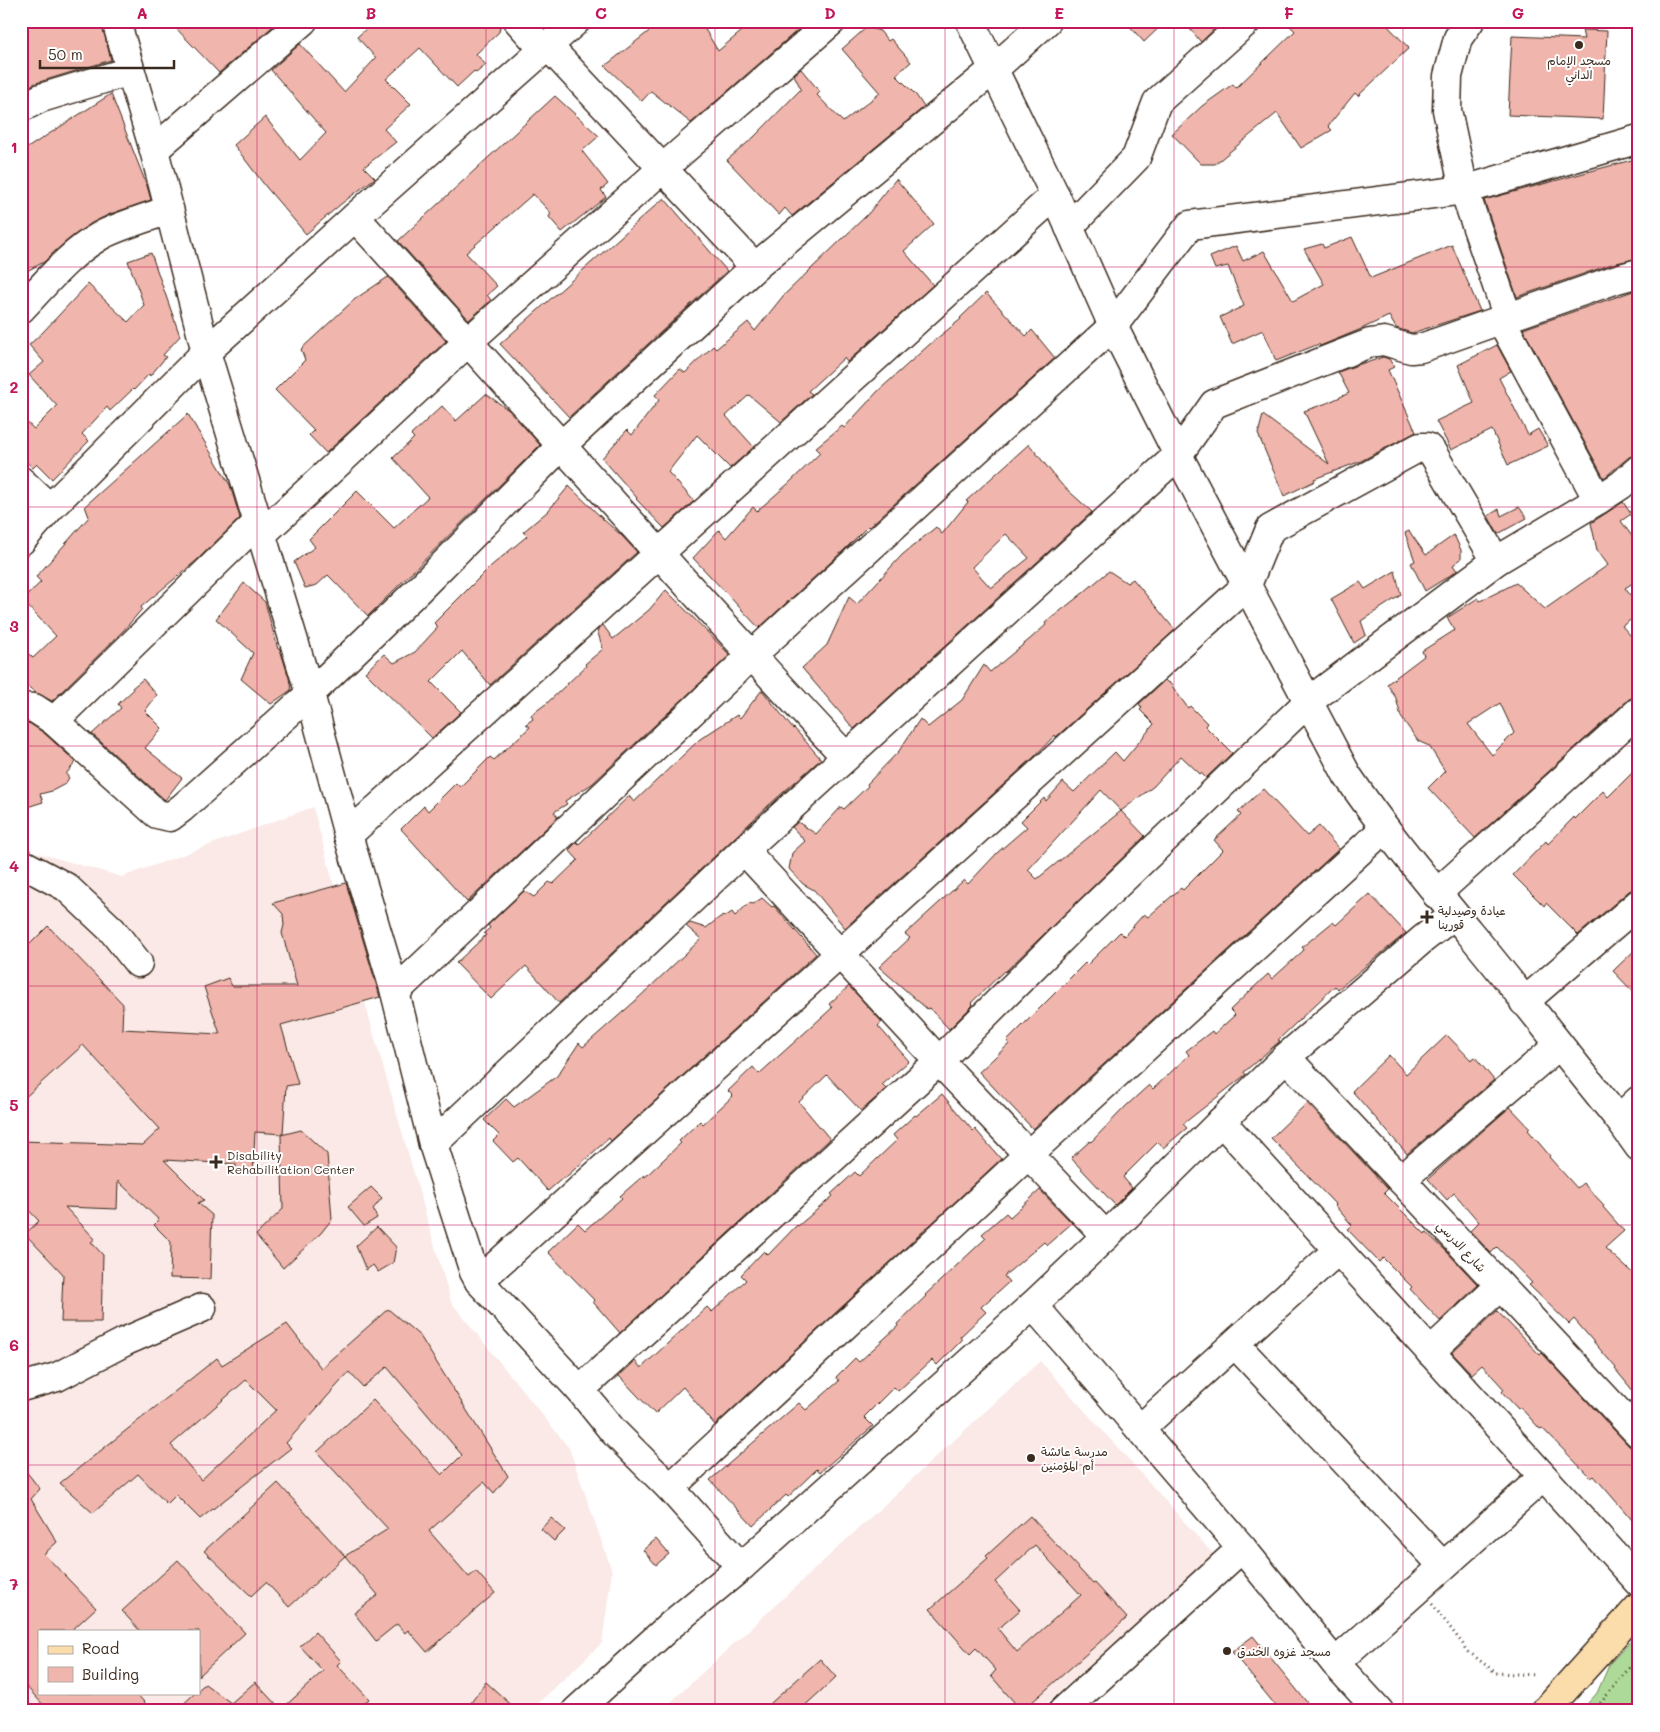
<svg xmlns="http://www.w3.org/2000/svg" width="1660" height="1732" font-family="Mali,'Playpen Sans Arabic',sans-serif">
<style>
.built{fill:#fae9e6;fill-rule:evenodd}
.green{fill:#adda98;stroke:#74825b}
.building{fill:#f0b5ac;stroke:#3b2a1e;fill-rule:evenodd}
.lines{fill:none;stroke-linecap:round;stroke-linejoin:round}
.minor-casing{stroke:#3b2a1e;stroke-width:31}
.major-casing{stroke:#3b2a1e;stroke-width:31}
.path{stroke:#3b2a1e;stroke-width:3;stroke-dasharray:1 4;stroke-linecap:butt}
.minor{stroke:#fff;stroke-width:28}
.major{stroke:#faddab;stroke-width:28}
.grid{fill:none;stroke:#c2185b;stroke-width:1;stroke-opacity:0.55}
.poi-dot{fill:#3b2a1e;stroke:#fff;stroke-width:2}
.labels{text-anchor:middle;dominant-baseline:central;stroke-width:4;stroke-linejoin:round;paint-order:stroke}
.poi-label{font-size:12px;fill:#3b2a1e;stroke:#fff;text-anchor:start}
.street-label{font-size:12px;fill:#3b2a1e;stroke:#fff}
.neatline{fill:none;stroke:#c2185b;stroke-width:2}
.grid-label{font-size:16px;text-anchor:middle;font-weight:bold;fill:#c2185b}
</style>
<rect width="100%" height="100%" fill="#fff"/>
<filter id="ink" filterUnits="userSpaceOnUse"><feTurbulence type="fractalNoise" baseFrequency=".02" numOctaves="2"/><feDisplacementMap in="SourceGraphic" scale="10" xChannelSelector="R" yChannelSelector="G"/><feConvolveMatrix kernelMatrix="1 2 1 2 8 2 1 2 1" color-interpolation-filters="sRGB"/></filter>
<g filter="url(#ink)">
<!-- built -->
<g class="built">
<path d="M313 807 370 1021 451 1302 569 1448 612 1571 602 1643 530 1711H21V848L122 877ZM39 1631H199V1693H39Z"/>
<path d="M1040 1361 1214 1555 1038 1711H661Z"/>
</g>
<!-- green -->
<path class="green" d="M1639 1633V1711H1581L1597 1693 1610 1663Z"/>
<!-- building -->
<g class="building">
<path d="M21 21H101L111 60 36 83 21 90Z"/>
<path d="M169 21H279L219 73Z"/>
<path d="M375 21H501L499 32 476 54 486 65 476 73 474 71 457 87 420 48 386 79 411 104 384 129 396 142 364 167 375 178 341 204 306 234 266 187 234 145 265 117 300 160 326 133 271 70 300 44 344 92 376 58 357 37Z"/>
<path d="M662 21H700L718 51 754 21H808L691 123 651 91 642 101 605 66Z"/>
<path d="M1125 21H1166L1144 42Z"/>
<path d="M1183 21H1223L1201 42Z"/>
<path d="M1285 21H1383L1409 48 1358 96 1355 93 1328 126 1332 130 1301 148 1277 113 1215 164H1201L1172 134 1202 106 1233 84 1236 88 1295 31Z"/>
<path d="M867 27 880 31 888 41 891 39 911 62 896 75 916 95 924 107 792 216 785 208 779 215 727 160 754 137 801 89 794 75 801 69 820 92 817 95 843 122 880 93 842 49Z"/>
<path d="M1582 30 1607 31 1603 119 1508 115 1512 36 1584 39Z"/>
<path d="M111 94 147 186 151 200 110 214 92 223 68 240 44 262 21 274V152Z"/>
<path d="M555 96 599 136 582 151 608 184 601 190 606 197 562 232 549 217 551 213 533 194 466 253 497 286 487 295 491 300 469 320 398 241Z"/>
<path d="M1639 158V258L1612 264 1517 297 1484 200Z"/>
<path d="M896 179 934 224 904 251 933 285 847 362 844 358 808 391 812 394 781 422 749 395 726 416 754 447 730 468 697 435 668 472 694 501 664 528 636 499 637 498 602 458 627 430 632 435 659 400 655 395 680 369 685 373 713 346 716 349 748 322 755 331 783 296 868 214Z"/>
<path d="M664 198 727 271 569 417 500 344Z"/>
<path d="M1352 237 1371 278 1452 245 1480 311 1412 333 1396 328 1389 316 1359 330 1320 346 1319 344 1276 361 1263 330 1232 344 1220 317 1244 306 1228 266 1215 269 1210 257 1236 246 1243 261 1264 251 1293 301 1324 284 1304 249 1322 244 1324 248Z"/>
<path d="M151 253 180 336 163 355 166 357 150 376 149 374 134 390 133 389 110 411 107 407 82 434 89 441 52 479 37 464 33 468 21 457V417L34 429 57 406 29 375 44 362 29 345 43 332 88 284 128 322 144 305 128 261Z"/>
<path d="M388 277 446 341 326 453 309 435 314 430 275 390 305 360 301 349 355 299Z"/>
<path d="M1639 289V454L1629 457 1604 478 1523 329Z"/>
<path d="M986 293 1026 336 1032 330 1055 358 869 527 868 526 844 550 759 628 693 558 719 530 726 538 753 507 757 511 789 483 820 453 815 448 842 426 844 428 878 391 930 344 961 319 960 318Z"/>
<path d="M1497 345 1511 371 1499 378 1528 435 1538 429 1548 446 1508 465 1492 430 1451 450 1436 421 1474 403 1458 365Z"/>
<path d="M1383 357 1389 359 1394 367 1388 370 1416 432 1361 461 1314 479 1315 481 1284 496 1258 434 1263 415 1329 464 1304 411 1327 403 1349 393 1338 372 1366 362V363Z"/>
<path d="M486 394 510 411 540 445 368 616 328 575 317 585 305 588 294 562 315 547 309 539 357 491 394 528 428 497 393 458 414 438 411 435 442 406 456 421Z"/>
<path d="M188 414 230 485 240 518 197 560 141 607 142 609 124 630 52 701 36 693 21 681V647L33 658 56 636 22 600 41 582 36 577 89 517 85 506Z"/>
<path d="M1029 444 1061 484 1092 512 854 729 802 668 827 645 849 597 857 604 902 555 936 527 942 534 968 502 966 501ZM1006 534 1029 558 991 588 972 567Z"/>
<path d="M569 486 604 520 621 535 637 552 490 685 462 651 431 682 461 712 432 738 365 672 384 654 394 663 415 652 438 627 434 623 491 566 527 536 523 532 548 511Z"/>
<path d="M1623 502 1631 514 1621 521 1639 546V579L1625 588 1639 607V614L1622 626 1639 645V696L1629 699 1475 838 1428 788 1445 771 1429 746 1418 741 1401 717 1396 698 1387 684 1424 656 1422 651 1455 630 1447 618 1478 598 1480 601 1516 583 1545 609 1608 565 1597 550 1591 523ZM1500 703 1514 733 1492 755 1468 724Z"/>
<path d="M1519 507 1527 518 1498 534 1488 516 1499 509 1501 516Z"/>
<path d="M1409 531 1426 555 1454 535 1461 550V559L1453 565 1457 571 1425 591 1411 563 1415 561 1405 533Z"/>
<path d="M1109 571 1127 583 1133 579 1175 630 1056 737 1055 735 1033 758 845 928 814 890 803 884 789 869 792 853 805 841 792 827 798 822 816 834 841 807 844 809 868 786 867 784 899 751 920 719 928 727 962 700 984 665 990 672 1030 639 1046 625 1045 623 1083 593Z"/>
<path d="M1395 571 1401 595 1361 621 1366 635 1354 643 1331 599 1360 582 1365 589Z"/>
<path d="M244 583 265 602 278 649H280L289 678 291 690 271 704 241 679 253 653 216 619Z"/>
<path d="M666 590 730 655 592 784 565 801 567 804 554 812 558 817 467 902 401 829 424 806 428 811 456 783 460 787 490 757 494 760 530 727 526 724 533 719 531 715 547 703 586 666 585 664 603 649 597 630 603 625 613 639 649 610Z"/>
<path d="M143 679 157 695 145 711 162 728 145 748 182 778 165 800 92 734 121 708 118 704 133 690 132 688Z"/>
<path d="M1165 680 1168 683 1169 682 1188 708 1190 706 1207 723 1205 726 1232 753 1206 778 1201 773 1200 774 1181 756 1154 786 1121 811 1145 836 1005 972 1004 971 971 1003 973 1005 949 1029 929 1008 927 1009 879 967 910 938 905 934 964 880 968 884 998 852 1027 827 1021 821 1044 798 1046 801 1063 782 1074 792 1115 752 1123 761 1154 724 1140 710 1142 708 1139 704ZM1101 790 1121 811 1037 879 1028 870Z"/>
<path d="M762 690 793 729 794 728 821 759 769 805 559 1003 526 966 491 999 456 963 486 935 484 933 490 928 488 925 524 891 534 897 549 882 553 884 578 860 569 850 577 842 579 844 629 796 634 802 700 739 737 715 740 718Z"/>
<path d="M29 723 44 733 76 762 66 774 69 778 65 784 52 791 40 794 43 802 21 809V730Z"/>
<path d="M1639 766V888L1629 891 1578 935 1546 903 1544 906 1513 875 1546 841 1548 844 1574 817 1575 819 1603 791 1608 797Z"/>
<path d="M1263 789 1307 836 1319 826 1339 849 1033 1129 979 1072 1009 1044 1007 1041 1085 963 1087 965 1120 932 1124 936 1144 914 1148 917 1181 888 1183 890 1223 850 1214 840 1241 815 1238 812Z"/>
<path d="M346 883 380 997 281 1025 298 1084 286 1086 283 1134 255 1132 253 1174 235 1173 236 1164 164 1160 204 1200 198 1203 212 1215 210 1279 170 1278 171 1242 154 1225 159 1220 118 1181 117 1209 65 1207 95 1239 91 1242 103 1255 101 1322H61L63 1274 25 1234 39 1221 21 1202V1141L143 1145 160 1129 83 1045 21 1101V937L29 945 48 926 123 1004 122 1029 220 1034 204 987 228 978 232 986H297L282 933 284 925 283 914 273 903Z"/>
<path d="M1370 894 1406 933 1338 989 1335 986 1278 1040 1280 1041 1244 1072 1246 1075 1244 1076 1183 1124 1187 1128 1163 1148 1158 1142 1123 1177 1132 1188 1115 1205 1071 1158 1090 1141 1091 1142 1126 1106 1149 1085 1153 1089 1189 1055 1186 1051 1212 1031 1214 1034 1235 1015 1230 1010 1268 974 1272 979 1304 950 1302 947 1333 922 1336 925Z"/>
<path d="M762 898 772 907 774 906 816 954 611 1141 609 1138 565 1178 564 1177 548 1191 518 1158 513 1162 493 1141 499 1135 484 1120 506 1099 514 1107 557 1076 579 1043 583 1047 633 1003 701 939 686 926 690 923 706 928 720 917 726 916 732 912 735 916 749 903 753 904Z"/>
<path d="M1639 946V998L1613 971Z"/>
<path d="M849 986 882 1022 878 1026 909 1061 882 1085 886 1089 861 1111 827 1075 799 1102 830 1139 620 1333 593 1302 595 1301 548 1252 578 1223 585 1230 622 1198 620 1196 644 1175 645 1177 681 1143 679 1141 700 1121 703 1124 733 1096 728 1091 753 1067 759 1074 832 1008 829 1004Z"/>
<path d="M1447 1035 1471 1060 1475 1057 1494 1080 1407 1154 1352 1091 1389 1055 1406 1074Z"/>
<path d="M942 1094 973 1131 975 1129 1001 1159 715 1425 683 1387 655 1414 619 1376 635 1361 641 1368 707 1307 712 1312 746 1280 741 1275 764 1251 768 1255 797 1225 798 1226 833 1196 831 1194 855 1172 859 1176 897 1140 893 1135 915 1115 916 1116Z"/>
<path d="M1307 1103 1388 1189 1384 1193 1425 1234 1426 1232 1447 1252 1478 1285 1440 1321 1410 1289 1412 1287 1383 1258 1379 1262 1347 1229 1352 1225 1335 1206 1336 1205 1271 1138Z"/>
<path d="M1510 1107 1530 1128 1528 1130 1550 1156 1549 1157 1577 1188 1583 1183 1604 1205 1603 1207 1624 1231 1605 1248 1639 1279V1398L1615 1369 1616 1368 1574 1319 1569 1324 1529 1285 1532 1283 1497 1247 1491 1253 1470 1231 1479 1222 1454 1193 1447 1200 1428 1179Z"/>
<path d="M301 1130 327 1154 332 1219 321 1233 283 1268 256 1235 283 1209 281 1135Z"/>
<path d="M371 1187 382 1198 373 1209 377 1218 364 1226 348 1207Z"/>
<path d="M1040 1190 1072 1223 1047 1245 1044 1242 1004 1276 1009 1282 981 1307 986 1312 960 1337 962 1340 937 1365 932 1360 898 1391 894 1387 864 1417 873 1426 820 1472 817 1469 788 1497 786 1495 753 1526 710 1480 799 1403 806 1410 839 1381 836 1377 855 1358 859 1362 898 1326 897 1324 926 1296 925 1295 986 1238 982 1234 1006 1213 1010 1217Z"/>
<path d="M377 1227 396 1247 393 1263 378 1272 373 1265 366 1270 356 1246Z"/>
<path d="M388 1309 420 1336 508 1476 494 1493 484 1482 429 1531 469 1577 476 1571 495 1593 427 1652 408 1630 405 1633 397 1624 376 1641 354 1613 378 1595 345 1556 388 1529 317 1452 373 1400 442 1475 462 1455 387 1367 363 1387 349 1372 286 1443 291 1448 200 1519 176 1495 167 1504 138 1474 93 1513 60 1483 217 1358 222 1365 287 1324 321 1368ZM246 1380 276 1410 201 1480 171 1445Z"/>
<path d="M1497 1311 1540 1355 1542 1353 1628 1445 1639 1454V1528L1594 1476 1591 1478 1542 1428 1540 1429 1520 1407 1518 1409 1502 1392 1504 1389 1482 1365 1472 1374 1452 1353Z"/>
<path d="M21 1465 40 1489 31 1499 57 1542 44 1554 96 1608 71 1631H39V1693H136L152 1711H49L21 1681Z"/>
<path d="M278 1483 345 1556 289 1607 266 1582 251 1596 204 1551Z"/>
<path d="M1030 1516 1093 1584 1095 1583 1127 1618 1022 1711 991 1676 996 1670 976 1648 970 1654 930 1609 988 1558 986 1556ZM1035 1545 1081 1595 1017 1652 998 1629 1020 1610 995 1582Z"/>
<path d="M551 1518 565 1530 554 1541 541 1529Z"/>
<path d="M656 1539 669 1554 656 1565 643 1550Z"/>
<path d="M178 1560 245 1633 199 1676V1631H140L122 1611Z"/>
<path d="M315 1632 341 1661 337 1665 369 1699 356 1711H176L195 1693H199V1689L205 1684 231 1703 255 1682 281 1710 323 1671 300 1646Z"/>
<path d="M1253 1636 1314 1711H1280L1232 1652Z"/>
<path d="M820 1659 836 1677 799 1711H762Z"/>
<path d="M486 1682 518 1711H465Z"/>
</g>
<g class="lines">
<!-- minor casing -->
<g class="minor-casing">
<g id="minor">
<path d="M518 21 544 50"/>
<path d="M576 21 355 217 206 352 310 694 348 835 395 992 433 1144 474 1272 479 1281 580 1390 613 1431 670 1488 741 1567 1033 1305 1106 1236 1286 1057 1423 939 1454 915"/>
<path d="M970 21 1055 195 1113 326 1178 455 1347 775C1384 830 1427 881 1469 932 1520 993 1568 1057 1619 1119L1639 1147"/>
<path d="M1470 21 1458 38 1448 76 1447 110 1464 190 1508 318"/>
<path d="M548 46 755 267"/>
<path d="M21 108 41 98 130 71"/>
<path d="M154 150 303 21"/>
<path d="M355 217C519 397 680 580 846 757"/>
<path d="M1069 227 1136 158 1157 102 1247 21"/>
<path d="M21 309C46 283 69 254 100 236 118 226 149 217 169 210"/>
<path d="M1501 320 1598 500"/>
<path d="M21 481 50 508"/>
<path d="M262 534 469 341 663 168 832 21"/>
<path d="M21 541 50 508 206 352 154 150 116 21"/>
<path d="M21 707 34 708 54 721 157 814 170 817 182 808 310 694 418 590 561 446 755 267 994 69 1047 21"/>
<path d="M54 721 258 522"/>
<path d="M348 835 1055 195"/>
<path d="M744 850 939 1061 1106 1236"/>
<path d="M21 863 66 887 112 930 138 963"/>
<path d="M1436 894 1639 711"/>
<path d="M395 992 751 656 1113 326 1190 225 1464 190 1639 139"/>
<path d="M1524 1002 1639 903"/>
<path d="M1286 1057 1639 1434"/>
<path d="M1619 1119 1639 1100"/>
<path d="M1221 1121 1639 1582"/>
<path d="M433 1144 744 850 1178 455 1214 404 1370 343 1384 341 1411 349 1421 348 1617 279 1639 273"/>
<path d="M1401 1180 1559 1045"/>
<path d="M479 1281 1247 585 1270 529 1420 447H1427L1432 452 1496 561"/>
<path d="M1033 1305 1242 1548 1335 1663 1379 1711"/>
<path d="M1235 1344 1443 1566"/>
<path d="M1430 1352 1500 1286"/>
<path d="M21 1387 57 1377 126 1341 202 1308"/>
<path d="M580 1390 939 1061 1074 926 1309 701 1496 561 1598 500 1621 485 1639 469"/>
<path d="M1140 1429 1338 1250"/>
<path d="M670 1488 1029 1154 1385 828"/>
<path d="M1335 1663 1543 1477"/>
<path d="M576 1711 672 1624 741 1567"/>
<path d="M1063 1711 1242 1548"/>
</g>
</g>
<!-- major casing -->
<g class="major-casing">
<path id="major" d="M1545 1711 1639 1607"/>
</g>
<!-- path -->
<g class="path">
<path d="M1432 1604 1469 1652 1496 1673 1536 1675"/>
<path d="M1594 1711 1639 1656"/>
</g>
<!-- minor -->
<use href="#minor" class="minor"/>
<!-- major -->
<use href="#major" class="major"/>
</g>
</g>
<!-- grid -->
<path class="grid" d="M257 21V1711M486 21V1711M715 21V1711M945 21V1711M1174 21V1711M1403 21V1711M21 267H1639M21 507H1639M21 746H1639M21 986H1639M21 1225H1639M21 1465H1639"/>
<!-- markers -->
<g class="poi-dot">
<circle cx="1579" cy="45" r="5"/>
<path d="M1424.5 909.5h5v5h5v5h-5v5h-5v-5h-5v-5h5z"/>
<path d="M213.5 1154.5h5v5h5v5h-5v5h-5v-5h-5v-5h5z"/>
<circle cx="1031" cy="1458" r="5"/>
<circle cx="1227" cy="1651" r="5"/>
</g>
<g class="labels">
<!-- poi labels -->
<g class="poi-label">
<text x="1579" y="60" text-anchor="middle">مسجد الإمام<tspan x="1579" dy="14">الداني</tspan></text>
<text x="1438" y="910">عيادة وصيدلية<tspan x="1438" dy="14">قورينا</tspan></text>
<text x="227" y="1155">Disability<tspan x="227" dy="14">Rehabilitation Center</tspan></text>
<text x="1041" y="1451">مدرسة عائشة<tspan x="1041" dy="14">أم المؤمنين</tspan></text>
<text x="1237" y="1651">مسجد غزوه الخندق</text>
</g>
<!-- street labels -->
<g class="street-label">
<text transform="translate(1462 1246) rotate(47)">شارع الدرسي</text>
</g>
</g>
<!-- margin -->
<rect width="1660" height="1732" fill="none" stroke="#fff" stroke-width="55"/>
<!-- legend -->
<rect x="38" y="1630" width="162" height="65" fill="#ffffff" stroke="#b1aaa5"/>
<rect x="48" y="1646" width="25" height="8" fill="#faddab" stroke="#b1aaa5"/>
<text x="82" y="1654" font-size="15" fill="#3b2a1e">Road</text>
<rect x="48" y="1667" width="25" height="15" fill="#f0b5ac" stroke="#b1aaa5"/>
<text x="82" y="1680" font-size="15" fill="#3b2a1e">Building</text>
<!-- scale -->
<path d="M40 60v8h134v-8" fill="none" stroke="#3b2a1e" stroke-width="2.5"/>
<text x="48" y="60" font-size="15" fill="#3b2a1e" stroke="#ffffff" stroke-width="4" paint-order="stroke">50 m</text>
<rect x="28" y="28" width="1604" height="1676" class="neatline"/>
<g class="grid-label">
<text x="142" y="19">A</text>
<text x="371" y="19">B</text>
<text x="601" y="19">C</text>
<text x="830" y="19">D</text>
<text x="1059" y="19">E</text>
<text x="1289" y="19">F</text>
<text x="1518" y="19">G</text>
<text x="14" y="153">1</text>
<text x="14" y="393">2</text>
<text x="14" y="632">3</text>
<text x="14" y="872">4</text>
<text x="14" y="1111">5</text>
<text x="14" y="1351">6</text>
<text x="14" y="1590">7</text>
</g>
</svg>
